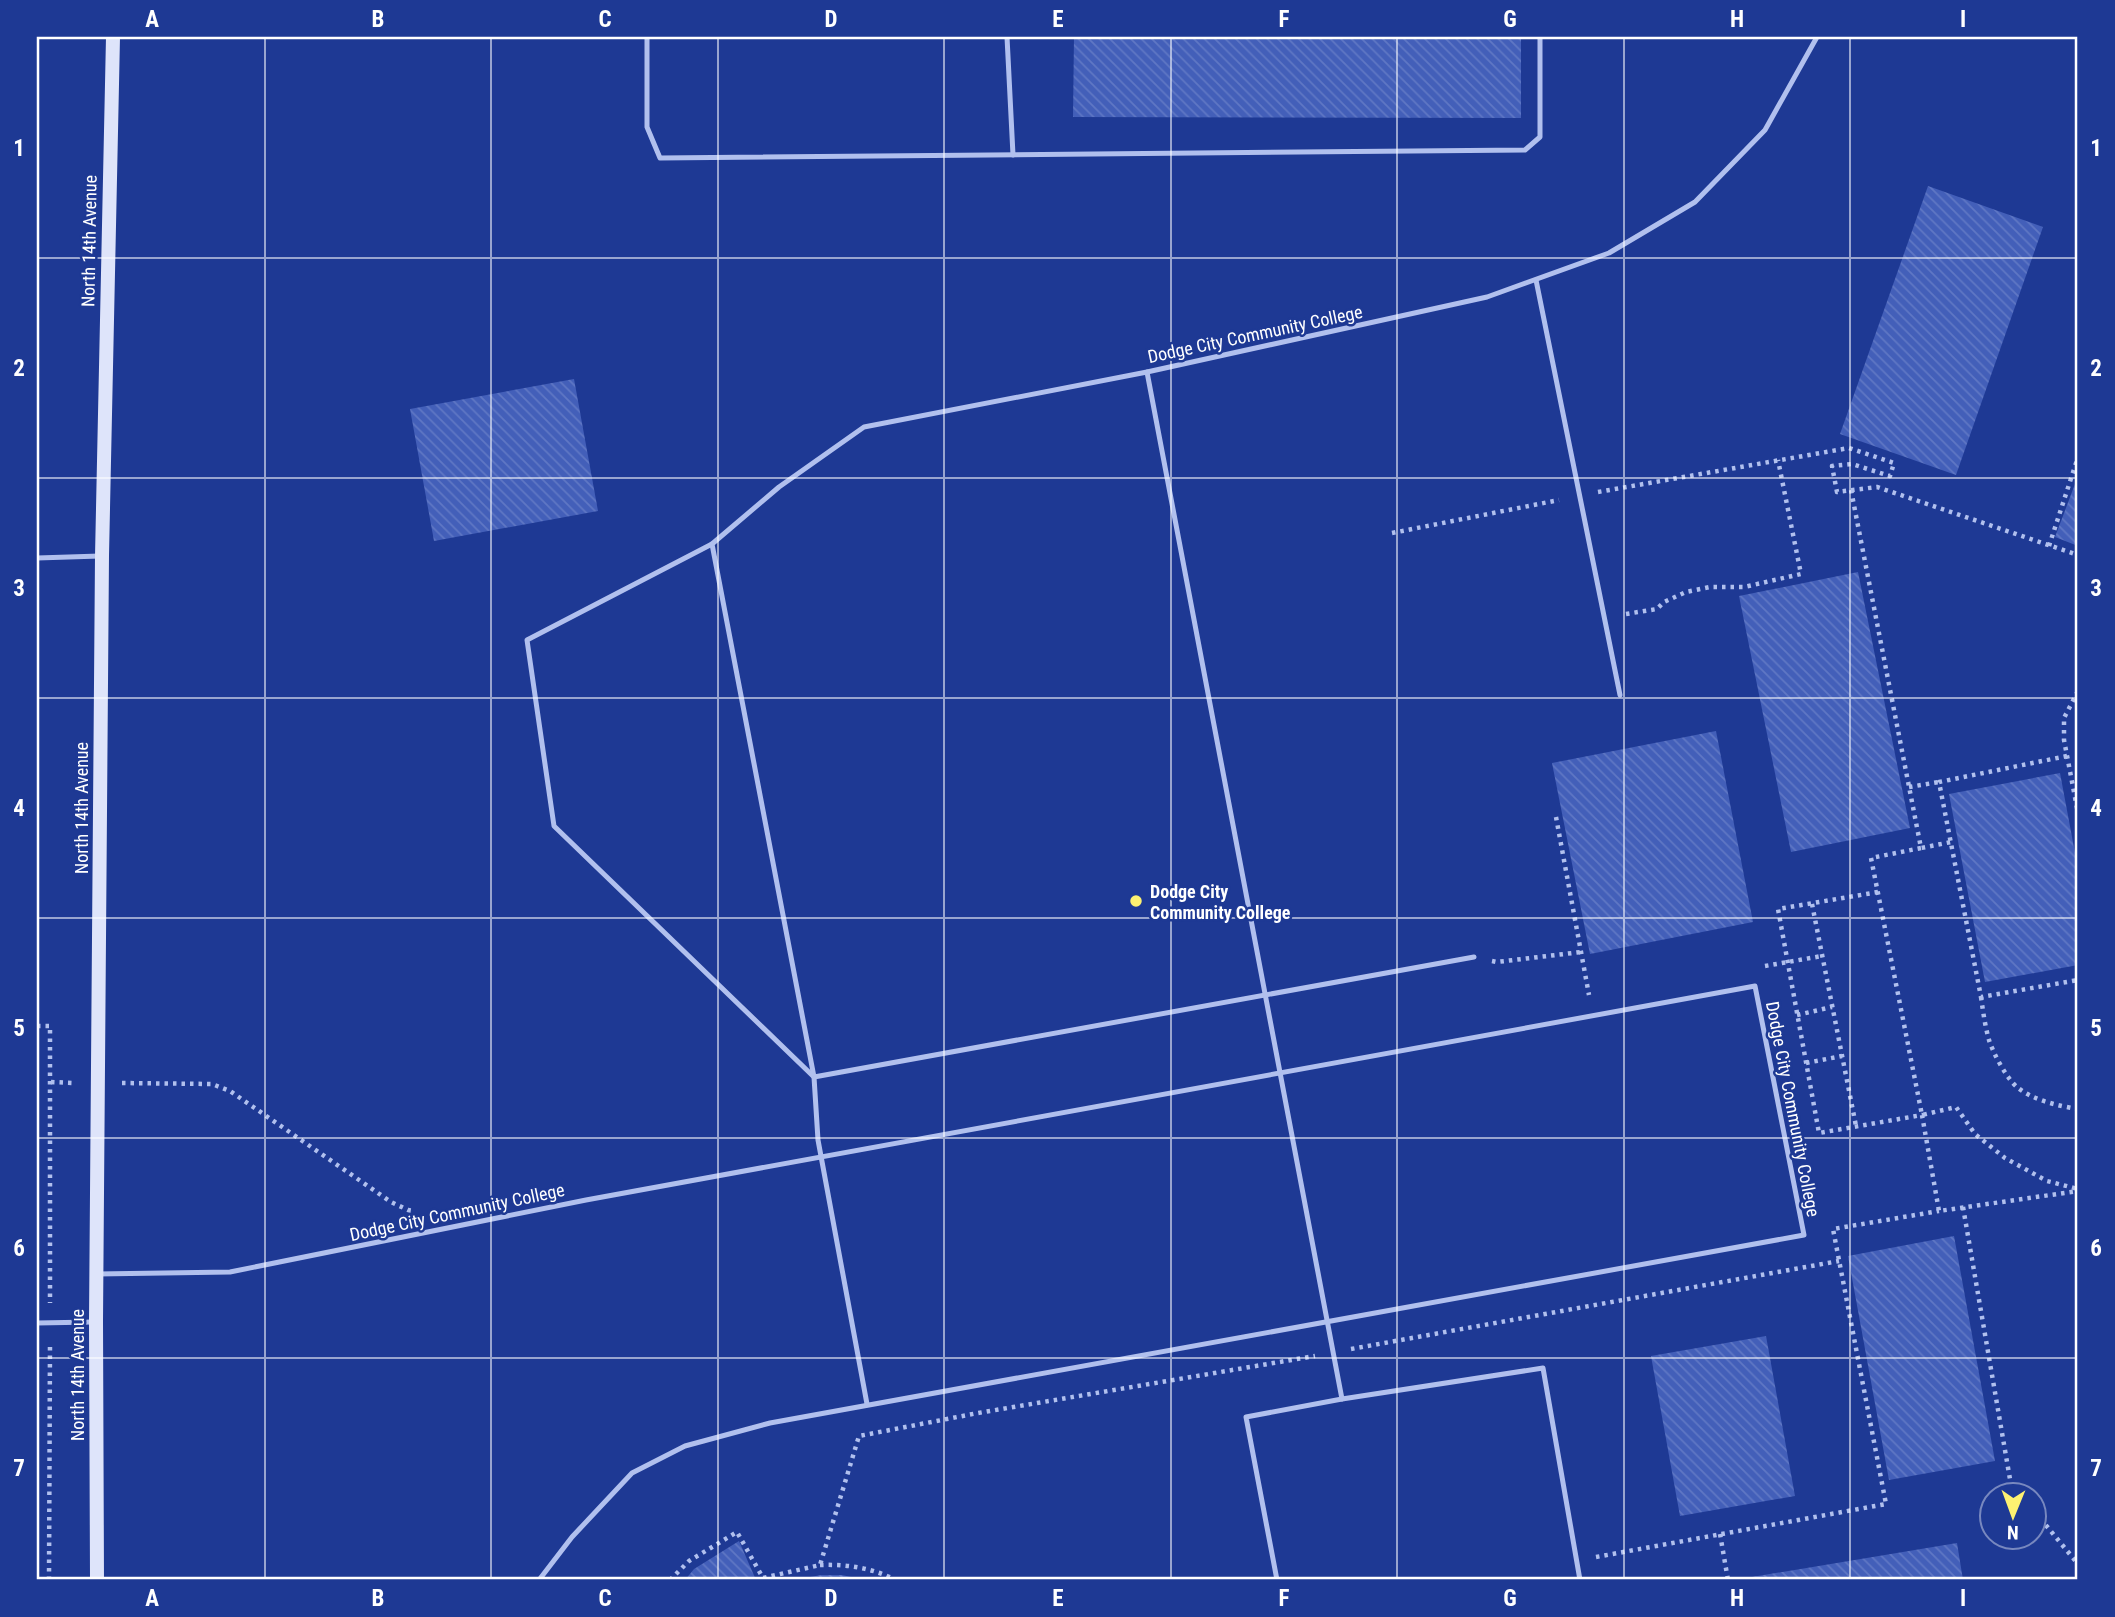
<svg xmlns="http://www.w3.org/2000/svg" width="2115" height="1617" font-family="'Roboto Condensed',sans-serif">
<style>
.building{fill:url(#building-back-hatch)}
.lines{fill:none;stroke-linecap:round;stroke-linejoin:round}
.path{stroke:#b1c0ee;stroke-width:4.5;stroke-dasharray:3.5 5;stroke-linecap:butt}
.lane{stroke:#b1c0ee;stroke-width:5}
.secondary{stroke:#dee4fa;stroke-width:14}
.grid{fill:none;stroke:#fff;stroke-width:2;stroke-opacity:0.55}
.poi-dot{fill:#fdf171;stroke:#1e3994;stroke-width:2.5}
.labels{text-anchor:middle;dominant-baseline:central;stroke-width:5;stroke-linejoin:round;paint-order:stroke}
.street-label{font-size:18px;fill:#fff;stroke:#1e3994}
.poi-label{font-size:18px;font-weight:bold;fill:#fff;stroke:#1e3994;text-anchor:start}
.neatline{fill:none;stroke:#fff;stroke-width:2.5}
.grid-label{font-size:23px;text-anchor:middle;font-weight:bold;fill:#fff}
</style>
<defs>
<pattern id="building-back-hatch" width="6" height="6" patternUnits="userSpaceOnUse" patternTransform="scale(1.75)"><rect width="6" height="6" fill="#435fb9"/><path d="M-1 5l2 2M0 0l6 6M5-1l2 2" fill="none" stroke="#5f77c4"/></pattern>
</defs>
<rect width="100%" height="100%" fill="#1e3994"/>
<!-- building -->
<g class="building">
<path d="M1074 37H1521V118L1073 117Z"/>
<path d="M1928 186 2043 227 1956 475 1840 434Z"/>
<path d="M574 379 598 511 434 541 410 409Z"/>
<path d="M2078 476V546L2055 537Z"/>
<path d="M1858 572 1910 828 1791 852 1739 596Z"/>
<path d="M1716 731 1753 922 1590 954 1552 763Z"/>
<path d="M2060 773 2078 869V965L1985 982 1949 794Z"/>
<path d="M1954 1236 1995 1461 1889 1480 1848 1256Z"/>
<path d="M1766 1336 1795 1496 1680 1516 1651 1356Z"/>
<path d="M739 1541 756 1580H685L694 1569Z"/>
<path d="M1957 1543 1963 1580H1753L1752 1577Z"/>
<path d="M821 1575H842L864 1580H800V1579Z"/>
</g>
<g class="lines">
<!-- path -->
<g class="path">
<path d="M1851 490 1921 848 1951 842"/>
<path d="M1598 492 1849 448 1894 463 1890 476 1852 464 1832 466 1837 492 1877 487 2078 555"/>
<path d="M1392 533 1559 500"/>
<path d="M2049 546 2078 457"/>
<path d="M1626 614 1657 609 1664 602 1686 592 1710 587H1744L1801 574 1778 460"/>
<path d="M2078 691 2064 718V740L2078 813"/>
<path d="M2067 756 1939 782 1981 997 2078 980"/>
<path d="M1909 787 1939 782"/>
<path d="M1556 817 1589 995"/>
<path d="M1921 848 1871 858 1922 1115 1956 1107 1975 1134 2005 1158 2047 1181 2078 1189"/>
<path d="M1878 892 1778 909 1819 1133 1922 1115 1939 1211 2078 1191"/>
<path d="M1812 904 1856 1126"/>
<path d="M1492 961 1497 962 1581 952"/>
<path d="M1765 966 1822 956"/>
<path d="M1981 997C1983 1011 1985 1026 1989 1040 1993 1053 2007 1079 2017 1087 2032 1100 2059 1106 2078 1109"/>
<path d="M1797 1015 1832 1007"/>
<path d="M37 1026H50V1303"/>
<path d="M1806 1063 1842 1056"/>
<path d="M51 1082 74 1083"/>
<path d="M122 1083 212 1084 230 1091 391 1202 408 1210 415 1211"/>
<path d="M1963 1207 2011 1485 2019 1494"/>
<path d="M1351 1349 1839 1261"/>
<path d="M2035 1512 2078 1564"/>
<path d="M1720 1534 1728 1580"/>
<path d="M1596 1557 1886 1504 1833 1229 1939 1211"/>
<path d="M820 1565C847 1564 872 1568 896 1580"/>
<path d="M49 1580 50 1343"/>
<path d="M670 1580 689 1561 737 1532 763 1578 820 1565 859 1436 978 1413 1315 1356"/>
</g>
<!-- lane -->
<g class="lane">
<path d="M647 37V127L660 158 1525 150 1540 137V37"/>
<path d="M1007 37 1013 155"/>
<path d="M1536 280 1620 695"/>
<path d="M1147 372 1342 1399"/>
<path d="M712 544 527 640 554 826 814 1077 1474 957"/>
<path d="M37 558 100 556"/>
<path d="M97 1274 230 1272 586 1200 1755 986 1804 1235 770 1423 685 1446 632 1473 572 1537 539 1580"/>
<path d="M37 1323 93 1322"/>
<path d="M867 1404 818 1140 814 1077 712 544 779 487 864 427 1147 372 1487 297 1609 253 1695 202 1765 130 1817 37"/>
<path d="M1277 1580 1246 1417 1342 1399 1543 1368 1580 1580"/>
</g>
<!-- secondary -->
<path class="secondary" d="M97 1580 96 1321 102 556 113 37"/>
</g>
<!-- grid -->
<path class="grid" d="M265 37V1580M491 37V1580M718 37V1580M944 37V1580M1171 37V1580M1397 37V1580M1624 37V1580M1850 37V1580M37 258H2078M37 478H2078M37 698H2078M37 918H2078M37 1138H2078M37 1358H2078"/>
<!-- markers -->
<circle class="poi-dot" cx="1136" cy="901" r="7"/>
<g class="labels">
<!-- street labels -->
<g class="street-label">
<text transform="translate(89 241) rotate(-89)">North 14th Avenue</text>
<text transform="translate(1255 334) rotate(-12)">Dodge City Community College</text>
<text transform="translate(81 808) rotate(-90)">North 14th Avenue</text>
<text transform="translate(1793 1109) rotate(79)">Dodge City Community College</text>
<text transform="translate(457 1212) rotate(-12)">Dodge City Community College</text>
<text transform="translate(77 1375) rotate(-90)">North 14th Avenue</text>
</g>
<!-- poi labels -->
<g class="poi-label">
<text x="1150" y="891">Dodge City<tspan x="1150" dy="21">Community College</tspan></text>
</g>
</g>
<!-- border -->
<rect width="2115" height="1617" fill="none" stroke="#1e3994" stroke-width="77"/>
<!-- north arrow -->
<g transform="translate(2013 1516) rotate(181)"><circle r="33" fill="#1e3994" stroke="#7888bf" stroke-width="2"/>
<path d="M0-5L12 26L0 18L-12 26Z" fill="#fdf171"/>
<text y="-10" font-size="19" font-weight="bold" text-anchor="middle" fill="#ffffff">N</text>
</g>
<rect x="38" y="38" width="2038" height="1540" class="neatline"/>
<g class="grid-label">
<text x="152" y="27">A</text>
<text x="378" y="27">B</text>
<text x="605" y="27">C</text>
<text x="831" y="27">D</text>
<text x="1058" y="27">E</text>
<text x="1284" y="27">F</text>
<text x="1510" y="27">G</text>
<text x="1737" y="27">H</text>
<text x="1963" y="27">I</text>
<text x="19" y="156">1</text>
<text x="2096" y="156">1</text>
<text x="19" y="376">2</text>
<text x="2096" y="376">2</text>
<text x="19" y="596">3</text>
<text x="2096" y="596">3</text>
<text x="19" y="816">4</text>
<text x="2096" y="816">4</text>
<text x="19" y="1036">5</text>
<text x="2096" y="1036">5</text>
<text x="19" y="1256">6</text>
<text x="2096" y="1256">6</text>
<text x="19" y="1476">7</text>
<text x="2096" y="1476">7</text>
<text x="152" y="1606">A</text>
<text x="378" y="1606">B</text>
<text x="605" y="1606">C</text>
<text x="831" y="1606">D</text>
<text x="1058" y="1606">E</text>
<text x="1284" y="1606">F</text>
<text x="1510" y="1606">G</text>
<text x="1737" y="1606">H</text>
<text x="1963" y="1606">I</text>
</g>
</svg>
